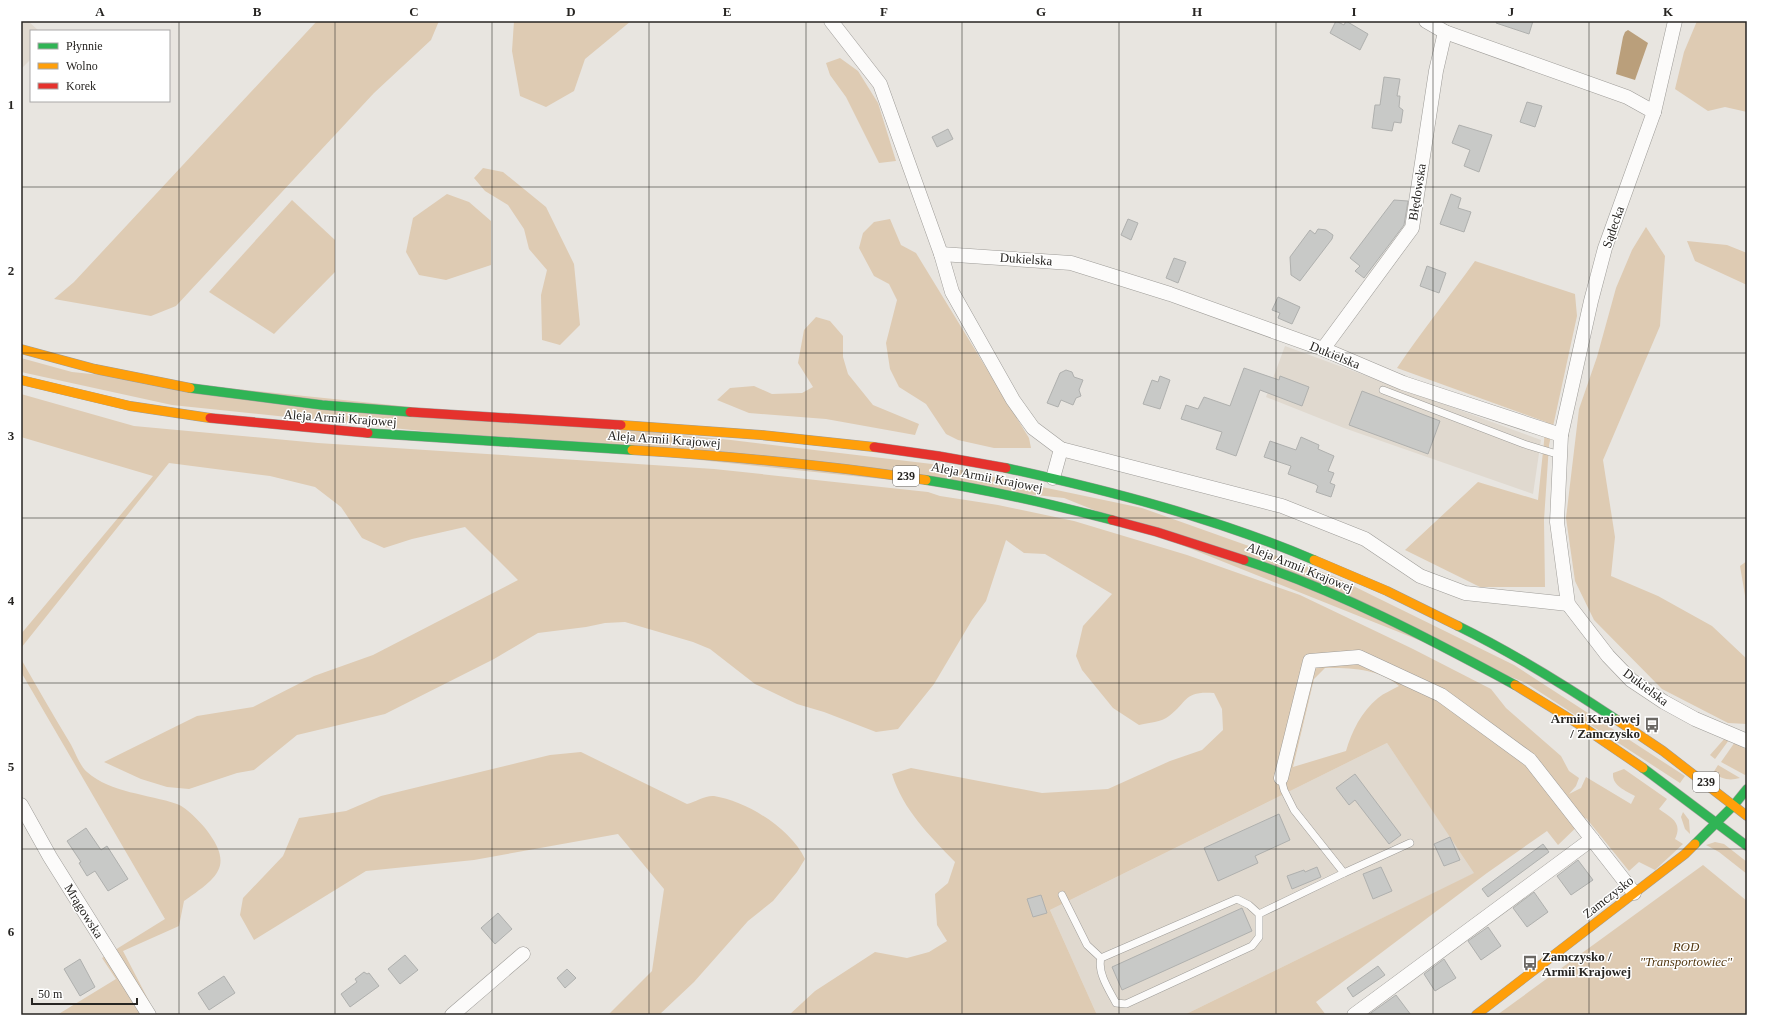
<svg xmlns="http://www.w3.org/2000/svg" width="1768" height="1036" font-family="Georgia,serif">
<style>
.built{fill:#e0d9cf}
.green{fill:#decbb3;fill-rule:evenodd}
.water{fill:#ba9f7b}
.building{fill:#c8c9c7;stroke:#afb0ae}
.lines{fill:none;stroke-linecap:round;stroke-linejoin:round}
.lane-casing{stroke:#9e9c98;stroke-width:8}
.street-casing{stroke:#9e9c98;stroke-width:15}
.fast-casing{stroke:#9e9c98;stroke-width:10}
.slow-casing{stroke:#9e9c98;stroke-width:10}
.jam-casing{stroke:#9e9c98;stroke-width:10}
.lane{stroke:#fcfbfa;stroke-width:7}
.street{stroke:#fcfbfa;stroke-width:14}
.fast{stroke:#30b455;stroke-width:9}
.slow{stroke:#ff9f0a;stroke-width:9}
.jam{stroke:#e5322d;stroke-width:9}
.grid{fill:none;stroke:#272522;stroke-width:1;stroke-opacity:0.55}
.labels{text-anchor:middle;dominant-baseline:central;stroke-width:3;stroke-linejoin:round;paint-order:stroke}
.shield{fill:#fff;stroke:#686664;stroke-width:1}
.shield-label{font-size:12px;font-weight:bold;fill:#272522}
.street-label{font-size:13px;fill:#272522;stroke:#fff}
.poi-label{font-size:13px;font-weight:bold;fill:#272522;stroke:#fff;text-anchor:end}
.park-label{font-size:13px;font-style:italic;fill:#533811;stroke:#fff}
.neatline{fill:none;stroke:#272522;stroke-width:1.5}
.grid-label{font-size:13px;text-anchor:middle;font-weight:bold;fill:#272522}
</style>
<rect width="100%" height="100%" fill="#e8e5e0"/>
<!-- built -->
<g class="built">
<path d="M21 21H28L39 31H31V59L21 69Z"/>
<path d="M1285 346 1541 440 1533 494 1344 428 1266 397Z"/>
<path d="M1387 743 1475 873 1184 1015H1097L1050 910Z"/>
</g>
<!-- green -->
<g class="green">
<path d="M317 21H439L431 40 374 93 176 306 151 316 54 299 74 282Z"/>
<path d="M514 21H631L585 59 574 91 546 107 520 96 512 51Z"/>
<path d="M1697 21H1747V112L1725 107 1708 111 1675 89 1684 52Z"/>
<path d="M840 58 858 71 878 103 896 161 879 163 846 97 830 75 826 63Z"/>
<path d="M483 168 503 172 546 207 574 264 580 325 560 345 542 340 541 295 547 270 529 249 524 229 508 205 485 191 474 178Z"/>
<path d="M447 194 469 202 491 221V265L446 280 419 275 406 252 413 218Z"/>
<path d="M292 200 335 240V272L274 334 209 292Z"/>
<path d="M890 219 901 245 916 253 1029 438 1031 448H994L958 440 946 434 926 404 899 387 890 369 886 343 897 300 889 284 874 276 859 248 863 233 874 222Z"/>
<path d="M1646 227 1665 256 1660 326 1603 460 1615 537 1611 576 1658 596 1712 626 1747 659V724L1728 723 1662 689 1594 620 1575 581 1566 518 1579 409 1597 357 1616 288 1632 250Z"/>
<path d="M1687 241 1727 245 1747 253V285L1695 261Z"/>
<path d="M1475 261 1575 294 1577 316 1549 445 1544 520 1545 587H1480L1405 550 1478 482 1538 500 1546 422 1397 368C1422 331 1449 297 1475 261Z"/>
<path d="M816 317 830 321 843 336V357L848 374 873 405 919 424 915 435 826 419 749 413 717 400 730 388 754 386 772 394 802 393 813 387 798 363 804 330Z"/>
<path d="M21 358 72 372 731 440 932 464 1142 508 1333 576 1514 665 1685 776 1680 783 1526 683 1064 498 172 405 21 372Z"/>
<path d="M21 394 134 426 318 443 714 469 928 492 940 496 998 505 1074 521 1187 555 1300 595 1413 649 1491 689 1506 708 1561 756 1569 771 1579 778 1576 786 1569 794 1581 788 1586 777 1631 804 1635 796C1625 790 1612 786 1613 773L1624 769 1667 799 1659 809C1671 818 1683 822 1675 839L1683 844 1655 870 1639 862 1629 871 1586 818 1558 845 1547 831 1487 873 1316 1002 1326 1015H1184L1474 873 1387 743 1050 910 1097 1015H789L815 991 875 952 907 958 929 952 947 941 937 925 935 894 948 883 955 862C930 836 903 810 892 774L911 768 1042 793 1108 789 1170 761 1202 750 1223 730 1222 709 1214 693C1183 691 1189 701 1169 716 1162 722 1148 723 1139 725L1113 708 1082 670 1076 656 1083 626 1112 594 1045 554 1024 553 1006 540 986 601 972 620 934 684 898 729 876 732 824 712 797 704 755 684 710 649 693 642 625 622 605 623 586 627 538 633 494 659 385 714 297 735 254 770 237 773 189 789 167 787 141 779 104 762 197 716 253 707 314 676 373 655 518 580 465 527 412 539 384 548 362 538 341 507 315 487 270 476 169 463 21 648V634L153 476 21 437ZM1325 668C1350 668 1378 668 1399 686 1392 690 1384 693 1378 698 1361 712 1352 731 1346 751L1293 767 1314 679Z"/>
<path d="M1747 561V607L1740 566Z"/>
<path d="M21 659C37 687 53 715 70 743 75 751 79 765 87 772 111 793 148 794 177 804 187 808 198 820 205 828 235 866 218 877 184 901L179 926 123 951 150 1003 144 1007 149 1015H57L116 979 102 958 165 919 21 672Z"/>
<path d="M1725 738 1729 740 1715 759 1710 755Z"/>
<path d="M1735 742 1747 750V773L1745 775 1721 762Z"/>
<path d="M581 752 687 804C695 802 706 795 714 796 747 801 791 829 805 859L797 872 773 901 748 921 694 982 659 1015H608L652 971 664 889 618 834 474 860 366 871 254 940 240 915 243 898 283 856 299 818 346 811 381 796 550 755Z"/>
<path d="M1718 765 1740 778C1729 781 1722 779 1713 773Z"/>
<path d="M1683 812 1689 820 1690 834 1685 829 1681 817Z"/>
<path d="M1715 842 1724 844 1747 862V874L1719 852 1706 845Z"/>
<path d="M1703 865 1747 901V1015H1497Z"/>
</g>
<!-- water -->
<path class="water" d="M1628 30 1648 43 1635 80 1616 74 1623 37 1625 32Z"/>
<!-- building -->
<g class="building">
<path d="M1336 21 1344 25 1346 21 1368 34 1360 50 1330 33Z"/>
<path d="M1497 21H1533L1529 34 1496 23Z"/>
<path d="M1384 77 1400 79 1397 96H1400L1399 107 1403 110 1401 123 1394 122 1392 131 1372 128 1375 105H1380Z"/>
<path d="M1527 102 1542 106 1535 127 1520 122Z"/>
<path d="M1459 125 1492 135 1479 172 1464 166 1470 150 1452 143Z"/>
<path d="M948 129 953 139 937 147 932 137Z"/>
<path d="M1451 194 1461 198 1458 208 1471 212 1464 232 1440 224Z"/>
<path d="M1394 200 1408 201 1404 225 1364 278 1355 271 1360 266 1350 258Z"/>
<path d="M1128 219 1138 223 1131 240 1121 235Z"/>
<path d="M1318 229 1326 230 1333 235 1332 239 1300 281 1291 275 1290 257 1310 230 1315 234Z"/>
<path d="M1174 258 1186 262 1178 283 1166 278Z"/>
<path d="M1427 266 1446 273 1439 293 1420 286Z"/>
<path d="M1278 297 1300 307 1292 324 1278 318 1280 313 1272 310Z"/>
<path d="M1244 368 1279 380 1280 376 1309 387 1302 406 1260 390 1236 456 1216 449 1222 432 1181 419 1186 405 1198 409 1204 397 1230 406Z"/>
<path d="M1066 370 1072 372 1074 377 1083 380 1079 390 1081 396 1076 398 1073 405 1061 400 1058 407 1047 403 1060 373Z"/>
<path d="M1160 376 1170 380 1160 409 1143 404 1152 380 1158 382Z"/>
<path d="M1362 391 1440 421 1428 454 1349 425Z"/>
<path d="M1301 437 1319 445 1318 449 1334 456 1328 471 1334 473 1330 483 1335 485 1331 497 1316 492 1318 486 1315 484 1288 474 1291 466 1264 457 1270 441 1296 450Z"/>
<path d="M1355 774 1401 835 1389 844 1355 800 1349 805 1336 788Z"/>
<path d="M1279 814 1290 840 1255 856 1258 863 1218 881 1204 848Z"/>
<path d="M86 828 101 850 107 846 128 879 108 891 95 871 87 876 79 863 81 862 67 841Z"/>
<path d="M1450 837 1460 860 1444 866 1434 844Z"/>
<path d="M1543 844 1549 852 1488 897 1482 889Z"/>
<path d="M1578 860 1593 880 1571 895 1557 876Z"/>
<path d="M1317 867 1321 877 1292 889 1287 876 1304 870 1305 872Z"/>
<path d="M1381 867 1392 891 1373 899 1363 874Z"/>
<path d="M1534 892 1548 912 1527 927 1513 908Z"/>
<path d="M1041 895 1047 913 1033 917 1027 899Z"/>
<path d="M1242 908 1252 931 1122 990 1112 967Z"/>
<path d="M498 913 512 929 495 944 481 928Z"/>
<path d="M1488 927 1501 946 1481 960 1468 941Z"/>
<path d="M405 955 418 970 400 984 388 969Z"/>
<path d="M80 959 95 987 80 996 64 969Z"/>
<path d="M1444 959 1456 978 1435 991 1424 974Z"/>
<path d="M1378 966 1385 975 1353 997 1347 988Z"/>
<path d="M567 969 576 978 565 988 557 978Z"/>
<path d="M364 972 367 974 369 973 379 986 350 1007 341 994 357 982 355 979Z"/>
<path d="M224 976 235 993 209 1010 198 993Z"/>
<path d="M1396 995 1411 1015H1368Z"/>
</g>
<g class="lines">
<!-- lane casing -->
<g class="lane-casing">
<g id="lane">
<path d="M1383 390 1524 444 1560 455"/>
<path d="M1281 778 1284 790 1294 810 1344 873 1410 843"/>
<path d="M1062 895 1087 945 1101 958"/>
<path d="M1259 914V937L1252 946 1126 1004 1116 1003C1109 990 1097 972 1101 958L1237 899 1249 905 1259 914 1344 873"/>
</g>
</g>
<!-- street casing -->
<g class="street-casing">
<g id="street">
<path d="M831 21 880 84 941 254 952 292 1013 400 1033 428 1061 449 1282 506 1365 539 1420 576 1465 593 1568 604"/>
<path d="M1426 21 1445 32 1627 97 1654 112"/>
<path d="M941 254 1071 263 1170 294 1323 349 1403 383 1561 435 1557 522 1568 604 1608 656 1631 680 1664 702 1695 719 1747 741"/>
<path d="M1323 349 1412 228 1436 71 1445 32"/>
<path d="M1561 435 1591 301 1605 248 1654 112 1675 21"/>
<path d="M1053 478 1061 449"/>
<path d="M1281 778 1310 661 1359 657 1441 695 1530 760 1634 893"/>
<path d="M21 805 50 857 149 1015"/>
<path d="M452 1015 523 954"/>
<path d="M1354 1015 1592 839"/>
</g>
</g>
<!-- fast casing -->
<g class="fast-casing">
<g id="fast">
<path d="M190 388 322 405 410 412"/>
<path d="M368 433 632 450"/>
<path d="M1006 468C1111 491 1215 518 1314 560"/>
<path d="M926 480C989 490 1051 504 1112 520"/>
<path d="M1244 560C1339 591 1428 638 1515 685"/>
<path d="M1458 626C1513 653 1566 686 1617 720"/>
<path d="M1643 768 1747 846"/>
<path d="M1695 844 1734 805 1747 789"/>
</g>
</g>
<!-- slow casing -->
<g class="slow-casing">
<g id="slow">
<path d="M21 349 95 369 190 388"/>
<path d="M21 380 130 406 210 418"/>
<path d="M621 425 761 435 874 447"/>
<path d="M632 450C730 456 829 465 926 480"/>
<path d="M1314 560 1387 591 1458 626"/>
<path d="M1515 685 1580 725 1643 768"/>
<path d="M1617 720 1663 751 1747 816"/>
<path d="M1476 1015 1685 854 1695 844"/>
</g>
</g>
<!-- jam casing -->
<g class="jam-casing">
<g id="jam">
<path d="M410 412 621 425"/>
<path d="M210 418 368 433"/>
<path d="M874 447 938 456 1006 468"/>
<path d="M1112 520 1157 532 1244 560"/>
</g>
</g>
<!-- lane -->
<use href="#lane" class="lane"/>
<!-- street -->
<use href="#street" class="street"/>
<!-- fast -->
<use href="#fast" class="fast"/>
<!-- slow -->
<use href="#slow" class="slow"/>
<!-- jam -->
<use href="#jam" class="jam"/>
</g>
<!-- grid -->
<path class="grid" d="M179 21V1015M335 21V1015M492 21V1015M649 21V1015M806 21V1015M962 21V1015M1119 21V1015M1276 21V1015M1433 21V1015M1589 21V1015M21 187H1747M21 353H1747M21 518H1747M21 683H1747M21 849H1747"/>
<!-- icons -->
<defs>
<g id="bus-bare" transform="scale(1.2)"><path d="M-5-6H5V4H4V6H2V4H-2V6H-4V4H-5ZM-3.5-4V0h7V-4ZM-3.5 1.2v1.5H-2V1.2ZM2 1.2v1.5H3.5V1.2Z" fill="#6b6864" stroke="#fff" stroke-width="2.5" paint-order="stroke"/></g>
</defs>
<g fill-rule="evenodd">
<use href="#bus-bare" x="1652" y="725"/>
<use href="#bus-bare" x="1530" y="963"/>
</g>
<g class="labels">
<!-- shield labels -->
<g class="shield">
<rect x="893" y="466" width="26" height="20" rx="3"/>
<rect x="1693" y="772" width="26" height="20" rx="3"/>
</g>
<g class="shield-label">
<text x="906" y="476">239</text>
<text x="1706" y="782">239</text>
</g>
<!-- street labels -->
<g class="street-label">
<text transform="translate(1417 192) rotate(-81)">Błędowska</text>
<text transform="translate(1613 227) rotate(-71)">Sądecka</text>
<text transform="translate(1026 259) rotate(4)">Dukielska</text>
<text transform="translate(1335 355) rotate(22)">Dukielska</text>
<text transform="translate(340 418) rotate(4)">Aleja Armii Krajowej</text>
<text transform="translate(664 439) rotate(4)">Aleja Armii Krajowej</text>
<text transform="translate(987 477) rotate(11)">Aleja Armii Krajowej</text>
<text transform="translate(1300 567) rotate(22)">Aleja Armii Krajowej</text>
<text transform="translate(1646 687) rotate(37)">Dukielska</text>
<text transform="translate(1608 897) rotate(-38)">Zamczysko</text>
<text transform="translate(84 911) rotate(58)">Mrągowska</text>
</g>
<!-- poi labels -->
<g class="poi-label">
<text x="1640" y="718">Armii Krajowej<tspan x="1640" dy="15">/ Zamczysko</tspan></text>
<text x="1542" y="956" text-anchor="start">Zamczysko /<tspan x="1542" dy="15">Armii Krajowej</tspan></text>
</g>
<!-- park labels -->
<g class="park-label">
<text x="1686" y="946">ROD<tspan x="1686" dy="15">"Transportowiec"</tspan></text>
</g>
</g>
<!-- border -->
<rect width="1768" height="1036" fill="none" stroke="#ffffff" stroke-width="44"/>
<!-- legend -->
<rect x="30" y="30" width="140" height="72" fill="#ffffff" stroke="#a9a8a7"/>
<rect x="38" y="43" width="20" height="6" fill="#30b455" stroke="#a9a8a7"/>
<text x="66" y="50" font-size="12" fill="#272522">Płynnie</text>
<rect x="38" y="63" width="20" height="6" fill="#ff9f0a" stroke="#a9a8a7"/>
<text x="66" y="70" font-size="12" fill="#272522">Wolno</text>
<rect x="38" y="83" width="20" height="6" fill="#e5322d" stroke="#a9a8a7"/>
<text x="66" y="90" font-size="12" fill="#272522">Korek</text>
<!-- scale -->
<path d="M32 998v6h105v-6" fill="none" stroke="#272522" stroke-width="2"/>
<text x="38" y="998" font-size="12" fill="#272522" stroke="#ffffff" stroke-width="3" paint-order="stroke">50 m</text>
<rect x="22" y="22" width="1724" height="992" class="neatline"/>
<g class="grid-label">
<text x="100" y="16">A</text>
<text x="257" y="16">B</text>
<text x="414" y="16">C</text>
<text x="571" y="16">D</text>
<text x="727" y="16">E</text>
<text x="884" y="16">F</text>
<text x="1041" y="16">G</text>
<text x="1197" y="16">H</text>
<text x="1354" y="16">I</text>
<text x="1511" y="16">J</text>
<text x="1668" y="16">K</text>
<text x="11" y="109">1</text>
<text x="11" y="275">2</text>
<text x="11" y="440">3</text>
<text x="11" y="605">4</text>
<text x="11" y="771">5</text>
<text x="11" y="936">6</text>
</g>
</svg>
